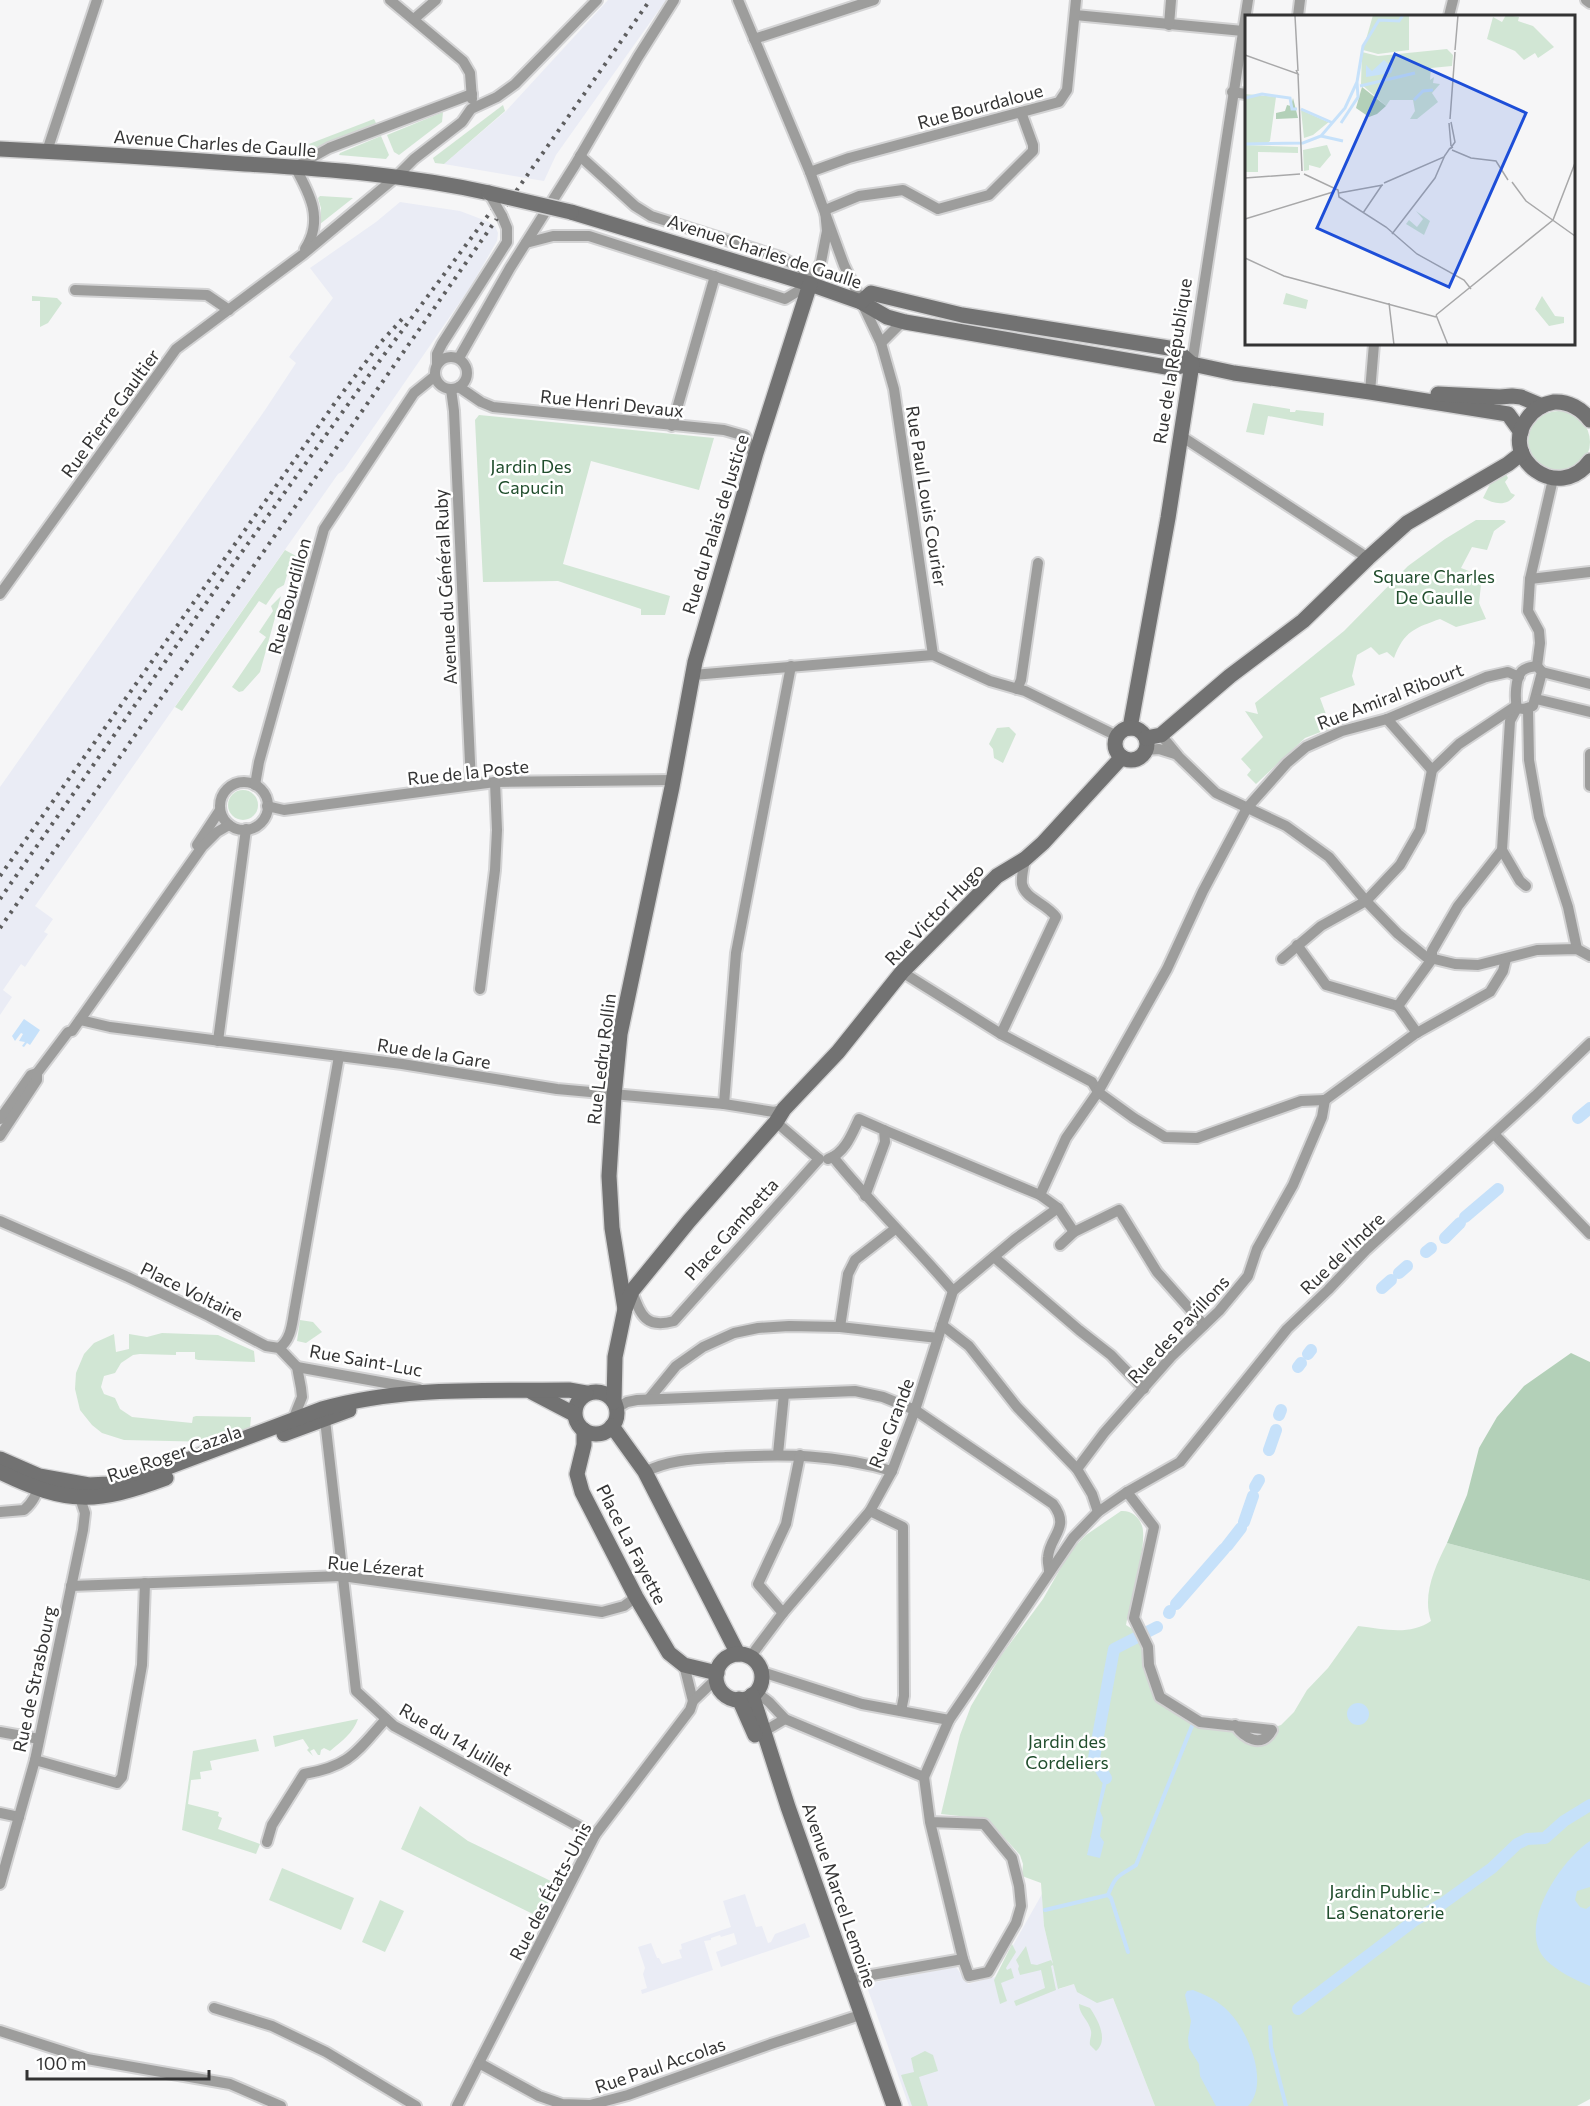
<svg xmlns="http://www.w3.org/2000/svg" width="1590" height="2106" font-family="Commissioner,sans-serif">
<style>
.built{fill:#eaecf5}
.green{fill:#d1e6d4}
.forest{fill:#b3d0b8}
.water{fill:#c6e1fa}
.lines{fill:none;stroke-linecap:round;stroke-linejoin:round}
.stream{stroke:#c6e1fa;stroke-width:4}
.canal{stroke:#c6e1fa;stroke-width:12}
.street-casing{stroke:#d3d3d4;stroke-width:14}
.secondary-casing{stroke:#d3d3d4;stroke-width:18}
.street{stroke:#9d9d9c;stroke-width:10}
.secondary{stroke:#727272;stroke-width:15}
.rail{stroke:#5e5e5f;stroke-width:4;stroke-dasharray:3 6;stroke-linecap:butt}
.street-bridge-casing{stroke:#d3d3d4;stroke-width:14;stroke-linecap:butt}
.secondary-bridge-casing{stroke:#d3d3d4;stroke-width:18;stroke-linecap:butt}
.street-bridge{stroke:#9d9d9c;stroke-width:10}
.secondary-bridge{stroke:#727272;stroke-width:15}
.labels{text-anchor:middle;dominant-baseline:central;stroke-width:5;stroke-linejoin:round;paint-order:stroke}
.street-label{font-size:18px;fill:#333;stroke:#fff}
.park-label{font-size:18px;fill:#214e2d;stroke:#fff}
.inset-river{fill:none;stroke:#c6e1fa;stroke-width:3}
.inset-road{fill:none;stroke:#a8a8a9;stroke-width:1.5}
.view{fill:#1d4ed8;fill-opacity:0.15;stroke:#1d4ed8;stroke-width:3}
.inset-edge{fill:none;stroke:#333;stroke-width:3}
</style>
<rect width="100%" height="100%" fill="#f6f6f7"/>
<!-- built -->
<g class="built">
<path d="M608 0H666L556 155 544 181 444 164 506 111Z"/>
<path d="M400 202 460 211 489 222 495 226 498 233 497 241 471 286 396 395 343 471 338 474 35 906 53 919 44 932 48 934 35 952 25 967 21 964 3 990 12 997 0 1015V787L265 410 296 363 289 357 333 298 310 268 376 222Z"/>
<path d="M745 1894 756 1927 762 1926 768 1943 771 1942 775 1934 805 1923 810 1937 721 1967 716 1952 737 1944 734 1933 721 1937 720 1935 711 1938V1940L704 1941 713 1970 642 1994 641 1990 647 1988 643 1974 645 1968 638 1947 651 1943 657 1958H659L662 1964 682 1958 679 1950 682 1949 681 1944 731 1927 723 1901Z"/>
<path d="M1042 1894 1044 1926 1059 1989 1074 1984 1113 1998 1155 2106H909L866 1984 956 1967 968 1984 995 1977Z"/>
</g>
<!-- green -->
<g class="green">
<path d="M503 105 505 111 444 164 435 163 433 158Z"/>
<path d="M443 112 442 122 399 155 394 152 387 135Z"/>
<path d="M374 119 377 125 311 150 309 144Z"/>
<path d="M381 136 389 155 386 159 339 155 340 153Z"/>
<path d="M320 196 353 198 320 224 321 208 318 198Z"/>
<path d="M32 296 57 298 62 303 48 323 40 327V301H32Z"/>
<path d="M1253 403 1290 409V412H1295L1296 410 1324 413 1323 426 1268 416 1264 435 1246 432Z"/>
<circle cx="1559" cy="442" r="31"/>
<path d="M479 415 714 438 699 490 591 461 563 564 670 596 665 615H641V609L558 581 483 582 475 420Z"/>
<path d="M1506 474 1508 478 1505 482 1511 493 1515 495C1507 507 1494 504 1483 498L1491 482Z"/>
<path d="M1476 520H1504L1506 522 1494 531 1487 550 1472 547 1461 568 1482 576 1479 603 1486 619 1456 627 1440 619C1415 628 1404 631 1394 658L1387 652 1379 655 1371 647 1357 655 1352 676 1355 685 1320 698 1331 728 1305 738 1256 784 1247 775 1251 770 1241 759 1263 737 1245 711 1258 714 1255 703 1344 631 1408 566 1445 539Z"/>
<path d="M285 550 296 556 289 568 284 585 277 589 266 605 259 601 182 711 175 707Z"/>
<path d="M281 596 260 672 243 691 239 692 232 687 266 637 259 632 273 611 271 606Z"/>
<path d="M1009 727 1016 734 1003 763 994 758 993 749 989 744 997 728Z"/>
<circle cx="243" cy="805" r="15"/>
<path d="M300 1320 313 1322 322 1332 306 1343 297 1341Z"/>
<path d="M162 1333 218 1335 254 1351 255 1362 198 1360 195 1359V1352H176V1355L140 1354 133 1355 121 1363 115 1373 104 1376 101 1387 104 1394 115 1398 120 1409 132 1417 192 1423 193 1417 196 1416 251 1417 250 1428 215 1442 124 1440 102 1433 92 1425 80 1410 75 1389 76 1373 84 1354 94 1343 114 1334 116 1352 129 1349V1334L147 1337Z"/>
<path d="M1121 1511C1130 1510 1139 1516 1142 1526 1148 1542 1130 1606 1126 1625L1137 1632 1158 1699 1200 1728 1258 1733 1281 1725 1294 1712 1307 1690 1328 1668 1358 1626C1384 1629 1409 1636 1431 1621 1422 1595 1435 1567 1447 1543L1590 1581V2099L1577 2106H1155L1113 1998 1097 2003 1077 1992 1074 1984 1058 1989 1053 1965 1051 1966 1056 1990 1016 2006 1014 2001 1045 1988 1041 1970 1020 1975 1018 1969 1019 1966 1016 1960 1026 1946 1031 1964 1037 1965 1051 1960 1053 1964 1044 1926 1041 1883 1022 1876 1023 1864 1020 1855 987 1819 941 1814 960 1735 971 1706 1000 1657 1043 1599 1071 1550 1086 1535Z"/>
<path d="M358 1719C353 1733 342 1741 330 1751L324 1748 321 1750 320 1755H318L314 1749 310 1751 313 1756 307 1750 309 1748 303 1739 275 1747 273 1736Z"/>
<path d="M256 1739 259 1751 210 1761 212 1770 200 1772 201 1779 191 1780 188 1804 219 1812 218 1816 222 1818 218 1829 260 1844 256 1854 182 1830 193 1751Z"/>
<path d="M420 1806 468 1841 557 1884 541 1918 401 1849Z"/>
<path d="M282 1868 354 1898 341 1930 269 1900Z"/>
<path d="M380 1900 404 1911 385 1952 362 1942Z"/>
<path d="M1012 1944 1016 1952 1006 1968 1007 1970 1011 1968 1014 1978 1001 1983 1007 2001 1000 2004 994 1980Z"/>
<path d="M1079 2004 1090 2008C1098 2020 1109 2040 1096 2051L1090 2045C1089 2040 1092 2036 1091 2031 1089 2020 1079 2015 1079 2004Z"/>
<path d="M925 2051 933 2055 938 2071 919 2077 928 2106H912L901 2075 914 2072 911 2058Z"/>
</g>
<!-- forest -->
<path class="forest" d="M1571 1353 1590 1362V1581L1447 1543 1467 1495 1479 1448 1497 1417 1524 1386Z"/>
<!-- water -->
<g class="water">
<path d="M24 1019 40 1030 30 1045 27 1043 24 1047 22 1046 25 1042 19 1041 23 1034 21 1033 15 1041 12 1036Z"/>
<circle cx="1358" cy="1714" r="11"/>
<path d="M1104 1777 1108 1778 1100 1811 1103 1818 1100 1836 1104 1842 1100 1858 1087 1855Z"/>
<path d="M1590 1841V1887L1577 1891 1575 1900 1580 1907 1586 1909 1590 1906V1986C1575 1980 1557 1971 1546 1960 1515 1928 1561 1860 1590 1841Z"/>
<path d="M1193 1990C1206 1995 1219 2001 1229 2012 1248 2031 1270 2083 1248 2106H1216L1200 2076 1199 2064 1189 2048 1188 2038 1191 2021 1185 1995 1187 1991Z"/>
</g>
<g class="lines">
<!-- stream -->
<g class="stream">
<path d="M1108 1895 1111 1898 1128 1952"/>
<path d="M1045 1910 1108 1895C1116 1874 1118 1877 1136 1865L1192 1726"/>
<path d="M1270 2027 1271 2047 1286 2106"/>
</g>
<!-- canal -->
<g class="canal">
<path d="M1578 1118 1590 1108"/>
<path d="M1465 1217 1498 1189"/>
<path d="M1445 1238 1460 1223"/>
<path d="M1426 1252 1431 1248"/>
<path d="M1399 1273 1407 1266"/>
<path d="M1382 1288 1391 1280"/>
<path d="M1308 1354 1311 1350"/>
<path d="M1298 1367 1301 1363"/>
<path d="M1279 1415 1281 1410"/>
<path d="M1269 1450 1276 1430"/>
<path d="M1255 1487 1259 1480"/>
<path d="M1244 1522 1253 1496"/>
<path d="M1227 1546 1241 1528"/>
<path d="M1176 1604 1224 1549"/>
<path d="M1169 1613 1170 1611"/>
<path d="M1106 1778 1094 1758 1114 1649 1157 1627"/>
<path d="M1298 2009 1415 1920 1442 1904 1492 1868 1517 1844 1527 1839 1545 1838 1564 1821 1590 1805"/>
</g>
<!-- street casing -->
<g class="street-casing">
<g id="street">
<path d="M390 0 463 61 470 73 472 99"/>
<path d="M738 0 810 172 844 265 881 343 894 389 933 655"/>
<path d="M1586 0 1590 3"/>
<path d="M1075 15 1243 31"/>
<path d="M1298 16 1300 0"/>
<path d="M1449 16 1453 0"/>
<path d="M414 19 436 0"/>
<path d="M1169 25 1171 0"/>
<path d="M754 39 874 0"/>
<path d="M1232 92 1246 94"/>
<path d="M47 151 97 0"/>
<path d="M580 156 635 206 651 216 780 257 814 275"/>
<path d="M810 172 849 158 1059 102 1067 90 1076 0"/>
<path d="M526 243 553 236H589L785 299 810 284 821 262 827 231 825 210 859 196 903 190 938 209 989 195 1033 151V145L1021 112"/>
<path d="M305 249C324 220 310 194 295 167L329 148 472 94"/>
<path d="M75 290 207 295 229 310"/>
<path d="M881 343 898 326 905 322"/>
<circle cx="451" cy="373" r="16"/>
<path d="M459 358 510 268 575 165 638 57 674 0"/>
<path d="M437 364V354L442 344 507 242V228L502 216"/>
<path d="M1192 364 1248 0"/>
<path d="M459 387 481 402 493 407 724 430 745 436 752 452 756 453"/>
<path d="M451 389 454 411 471 784"/>
<path d="M1370 392 1374 344"/>
<path d="M672 426 715 276"/>
<path d="M1181 436 1368 558"/>
<path d="M1530 579 1590 572"/>
<path d="M0 594 176 349 302 255 396 177 414 159 462 122 471 109 497 97 515 84 597 0"/>
<path d="M1537 666 1540 643 1539 631 1528 611 1530 579 1553 479"/>
<path d="M1537 666 1542 672 1533 706 1524 709 1517 708C1515 699 1515 678 1522 671 1526 667 1531 667 1537 666Z"/>
<path d="M1542 672 1590 684"/>
<path d="M693 675 933 655 990 681 1025 691 1117 736"/>
<path d="M1017 689 1021 680 1038 563"/>
<path d="M1536 699 1590 712"/>
<path d="M1517 708 1510 721 1502 850 1520 881 1526 886"/>
<path d="M1528 708 1529 760 1539 817 1568 907 1577 949"/>
<path d="M1387 719 1432 770"/>
<path d="M1161 735 1179 757 1216 793 1286 826 1329 857 1366 901 1398 934 1426 957 1455 964 1478 965 1537 950 1577 949 1590 956"/>
<path d="M1146 750 1159 749 1175 754"/>
<path d="M1590 754V786"/>
<circle cx="244" cy="806" r="24"/>
<path d="M255 785 259 762 324 529 414 393 435 376"/>
<path d="M267 806 284 810 495 782 673 780"/>
<path d="M197 845 220 810"/>
<path d="M1297 945 1326 985 1398 1006"/>
<path d="M1282 959 1321 926 1366 901 1400 865 1420 830 1432 770 1459 744 1516 706"/>
<path d="M1432 959V951L1458 906 1502 850"/>
<path d="M902 972 1001 1034 1092 1082 1098 1092 1134 1118 1165 1137 1197 1138 1301 1101 1325 1100"/>
<path d="M480 989 495 870 497 830 495 782"/>
<path d="M1398 1006 1432 959"/>
<path d="M1398 1006 1417 1033"/>
<path d="M80 1020 110 1027 402 1064 557 1089 724 1104 774 1112 784 1109"/>
<path d="M1001 1034 1056 917C1046 903 1025 899 1022 884 1021 876 1024 867 1025 859"/>
<path d="M218 1041 246 829"/>
<path d="M1325 1100 1415 1034 1490 992 1503 971 1506 959"/>
<path d="M724 1104 736 953 791 666"/>
<path d="M0 1119 31 1075 37 1073"/>
<path d="M776 1122 819 1159"/>
<path d="M884 1130 1040 1195 1058 1208 1074 1232"/>
<path d="M1494 1134 1590 1234"/>
<path d="M0 1136 37 1080V1073L68 1032 72 1031 202 847 217 832 229 825"/>
<path d="M833 1157C871 1204 914 1245 953 1291"/>
<path d="M828 1159C845 1153 852 1134 859 1119L884 1130 885 1142 865 1196"/>
<path d="M1040 1195 1066 1138 1098 1092 1167 969 1203 891 1247 808 1287 763 1306 747 1342 731 1387 719 1486 677 1508 672 1519 677"/>
<path d="M0 1221 128 1277 209 1316 266 1346 279 1348 297 1367 301 1388 302 1397 292 1422"/>
<path d="M1060 1245 1074 1232 1119 1210 1157 1272 1204 1325"/>
<path d="M994 1257 1079 1330 1111 1355 1144 1389"/>
<path d="M632 1291C640 1315 646 1329 674 1321L819 1159"/>
<path d="M942 1325 969 1346 1017 1407 1077 1469 1092 1494 1098 1512"/>
<path d="M840 1327 848 1274 855 1260 895 1229"/>
<path d="M279 1348C292 1339 292 1322 295 1307L339 1056"/>
<path d="M297 1367 419 1389"/>
<path d="M649 1399 676 1366 703 1347 734 1333 758 1328 789 1326 840 1327 938 1338"/>
<path d="M617 1408 627 1402 637 1400 855 1391 883 1397 915 1410 1053 1504C1071 1528 1050 1535 1048 1557 1047 1561 1049 1567 1049 1571"/>
<path d="M325 1420 356 1691 394 1726 595 1835"/>
<path d="M778 1454 784 1394"/>
<path d="M1077 1469 1104 1433 1171 1357 1219 1311 1248 1276 1257 1249 1293 1185 1322 1117 1325 1100"/>
<path d="M645 1472C670 1459 699 1459 726 1457 786 1454 834 1454 892 1471"/>
<path d="M1127 1492 1154 1527 1134 1618 1148 1647 1149 1665 1160 1697 1200 1722 1272 1730C1262 1749 1244 1738 1235 1725"/>
<path d="M870 1511 903 1527 904 1696 901 1711"/>
<path d="M0 1512 24 1510C32 1503 38 1493 39 1482"/>
<path d="M71 1586 342 1576 602 1612 624 1606 636 1597"/>
<path d="M783 1613 758 1584 786 1524 800 1455"/>
<path d="M751 1657 756 1649 783 1613 870 1511 892 1471 915 1410 953 1291 1015 1239 1058 1208"/>
<path d="M684 1665 693 1701"/>
<path d="M762 1672 862 1704 949 1720"/>
<path d="M756 1692 769 1702 785 1719 924 1777"/>
<path d="M0 1732 39 1739"/>
<path d="M763 1732 785 1719"/>
<path d="M35 1760 117 1783 122 1777 142 1665 145 1583"/>
<path d="M924 1777 949 1720 1073 1538 1098 1512 1127 1492 1180 1462 1287 1329 1328 1290 1366 1250 1535 1096 1590 1043"/>
<path d="M924 1777 930 1822 963 1959 969 1976 988 1972 1016 1923 1021 1906 1019 1886 1012 1858 984 1824 930 1822"/>
<path d="M0 1813 19 1817"/>
<path d="M267 1842 272 1825 304 1774C351 1766 357 1751 386 1719"/>
<path d="M0 1884 35 1760 83 1530 85 1513 80 1498"/>
<path d="M849 1979 963 1959"/>
<path d="M214 2008 272 2026 326 2052 416 2106"/>
<path d="M0 2031 87 2059 230 2084 281 2106"/>
<path d="M479 2063 539 2096 562 2104 590 2105 628 2095 771 2044 854 2017"/>
<path d="M457 2106 595 1835 690 1710 693 1701 716 1679"/>
</g>
</g>
<!-- secondary casing -->
<g class="secondary-casing">
<g id="secondary">
<path d="M0 149C82 153 164 158 245 164 327 169 409 175 489 193"/>
<path d="M571 212 810 284 861 302 887 317 905 322 1172 368 1192 364 1234 373 1370 392 1508 414 1521 432"/>
<path d="M861 302 871 293 962 315 1175 349 1192 364"/>
<path d="M1438 394 1500 397 1512 396 1521 397 1542 406"/>
<path d="M1590 420C1582 409 1568 401 1554 402 1543 404 1533 410 1527 419 1498 458 1559 504 1590 461"/>
<path d="M1130 728 1168 518 1192 364"/>
<circle cx="1131" cy="744" r="16"/>
<path d="M1146 738 1161 735 1230 676 1303 621 1368 558 1407 523 1508 464 1522 453"/>
<path d="M625 1309 612 1228 609 1176 614 1096 620 1034 672 787 695 662 756 453 810 284"/>
<circle cx="596" cy="1413" r="21"/>
<path d="M532 1392 574 1414"/>
<path d="M614 1402 615 1357 625 1309 632 1291 689 1221 776 1122 784 1109 838 1052 902 972 997 876 1025 859 1043 843 1122 757"/>
<path d="M612 1426 645 1472 738 1654"/>
<path d="M584 1430V1445L577 1474 582 1492 636 1597 669 1653 684 1665 717 1673"/>
<path d="M284 1434 349 1410"/>
<path d="M0 1459 39 1476 89 1485 108 1484 155 1472 322 1409C403 1386 485 1391 569 1390L586 1393"/>
<path d="M0 1472C68 1505 96 1504 166 1478"/>
<circle cx="739" cy="1677" r="23"/>
<path d="M752 1695 788 1807 894 2106"/>
<path d="M739 1699 755 1735"/>
</g>
</g>
<!-- street -->
<use href="#street" class="street"/>
<!-- secondary -->
<use href="#secondary" class="secondary"/>
<!-- rail -->
<g class="rail">
<path d="M0 876 337 400 381 342 404 317"/>
<path d="M0 899 234 563 372 371 504 194"/>
<path d="M0 928 650 0"/>
</g>
<!-- street-bridge casing -->
<g class="street-bridge-casing">
<path id="street-bridge" d="M489 193 502 216"/>
</g>
<!-- secondary-bridge casing -->
<g class="secondary-bridge-casing">
<path id="secondary-bridge" d="M489 193 571 212"/>
</g>
<!-- street-bridge -->
<use href="#street-bridge" class="street-bridge"/>
<!-- secondary-bridge -->
<use href="#secondary-bridge" class="secondary-bridge"/>
</g>
<g class="labels">
<!-- street labels -->
<g class="street-label">
<text transform="translate(980 106) rotate(-15)">Rue Bourdaloue</text>
<text transform="translate(215 143) rotate(4)">Avenue Charles de Gaulle</text>
<text transform="translate(765 251) rotate(18)">Avenue Charles de Gaulle</text>
<text transform="translate(1172 361) rotate(-81)">Rue de la République</text>
<text transform="translate(612 403) rotate(6)">Rue Henri Devaux</text>
<text transform="translate(110 413) rotate(-54)">Rue Pierre Gaultier</text>
<text transform="translate(927 496) rotate(81)">Rue Paul Louis Courier</text>
<text transform="translate(715 524) rotate(-73)">Rue du Palais de Justice</text>
<text transform="translate(445 587) rotate(-93)">Avenue du Général Ruby</text>
<text transform="translate(289 596) rotate(-75)">Rue Bourdillon</text>
<text transform="translate(1390 696) rotate(-21)">Rue Amiral Ribourt</text>
<text transform="translate(468 772) rotate(-6)">Rue de la Poste</text>
<text transform="translate(934 914) rotate(-46)">Rue Victor Hugo</text>
<text transform="translate(434 1053) rotate(9)">Rue de la Gare</text>
<text transform="translate(601 1059) rotate(-83)">Rue Ledru Rollin</text>
<text transform="translate(731 1229) rotate(-48)">Place Gambetta</text>
<text transform="translate(1342 1253) rotate(-44)">Rue de l'Indre</text>
<text transform="translate(192 1291) rotate(26)">Place Voltaire</text>
<text transform="translate(1178 1329) rotate(-47)">Rue des Pavillons</text>
<text transform="translate(366 1360) rotate(10)">Rue Saint-Luc</text>
<text transform="translate(891 1423) rotate(-69)">Rue Grande</text>
<text transform="translate(174 1453) rotate(-19)">Rue Roger Cazala</text>
<text transform="translate(632 1544) rotate(63)">Place La Fayette</text>
<text transform="translate(376 1566) rotate(5)">Rue Lézerat</text>
<text transform="translate(34 1679) rotate(-78)">Rue de Strasbourg</text>
<text transform="translate(456 1739) rotate(30)">Rue du 14 Juillet</text>
<text transform="translate(550 1891) rotate(-62)">Rue des États-Unis</text>
<text transform="translate(840 1895) rotate(71)">Avenue Marcel Lemoine</text>
<text transform="translate(660 2065) rotate(-19)">Rue Paul Accolas</text>
</g>
<!-- park labels -->
<g class="park-label">
<text x="531" y="466">Jardin Des<tspan x="531" dy="21">Capucin</tspan></text>
<text x="1434" y="576">Square Charles<tspan x="1434" dy="21">De Gaulle</tspan></text>
<text x="1067" y="1741">Jardin des<tspan x="1067" dy="21">Cordeliers</tspan></text>
<text x="1385" y="1891">Jardin Public -<tspan x="1385" dy="21">La Senatorerie</tspan></text>
</g>
</g>
<!-- overview -->
<g transform="translate(1245 15)">
<rect width="330" height="330" fill="#f6f6f7"/>
<path d="M128 0H164V35L133 39 118 35ZM261 0 274 2 273 6 288 11 309 32 293 43 290 38 279 45 270 36 242 24 248 2 257 7ZM202 34 208 40 207 51 186 53 185 65 189 62 188 68 195 69 187 78 193 87 172 104H165L170 96 168 85H145L141 91 116 69 117 37 133 41ZM0 79 31 82 25 126 21 129 0 128ZM56 95 83 107 85 106 68 120 59 123ZM0 130 53 132V138L13 137V157H0ZM82 130 86 140 75 153 64 150V155L59 156 58 135ZM171 196 185 206 179 220 161 209 164 205 172 212 178 204ZM41 278 63 285 61 294 38 289ZM297 281 310 301 319 302V308L304 311 290 294Z" fill="#d1e6d4"/>
<path d="M117 72 141 91 132 99 124 102 111 93ZM48 83 53 103 31 104V98L40 96 42 90 46 91Z" fill="#b3d0b8"/>
<path d="M139 45 148 53 146 58 121 62V50L127 56Z" fill="#c6e1fa"/>
<path class="inset-river" d="M115 71 170 58M0 83 17 79 45 83 47 94H52M169 85 178 76 188 75M56 94 88 108M96 108 113 82 112 67M76 121 98 126M0 129 58 128 76 121 100 93 112 67 118 31 134 5 154 6 158 0"/>
<path class="inset-road" d="M50 1 53 56M210 35 213 0M0 40 53 59 51 55M53 59 57 156M205 104 210 37M206 107 210 127 205 134 208 132M204 108 206 131M207 135 226 143 251 146 263 165M59 159 93 175 94 182 141 212 172 239 219 265 226 274M0 163 55 159M267 167 281 186 330 221M139 168 199 142 205 133M94 178 138 170M118 198 137 170M0 204 88 177M147 219 190 163 200 140M0 243 39 261 191 302M144 288 149 330M191 300 308 205 330 148M191 300 203 330"/>
<path class="view" d="M150 39 281 98 204 272 72 213Z"/>
<rect width="330" height="330" class="inset-edge"/>
</g>
<!-- scale -->
<path d="M27 2070v9h182v-9" fill="none" stroke="#333333" stroke-width="3"/>
<text x="36" y="2070" font-size="18" fill="#333333" stroke="#ffffff" stroke-width="4.5" paint-order="stroke">100 m</text>
</svg>
